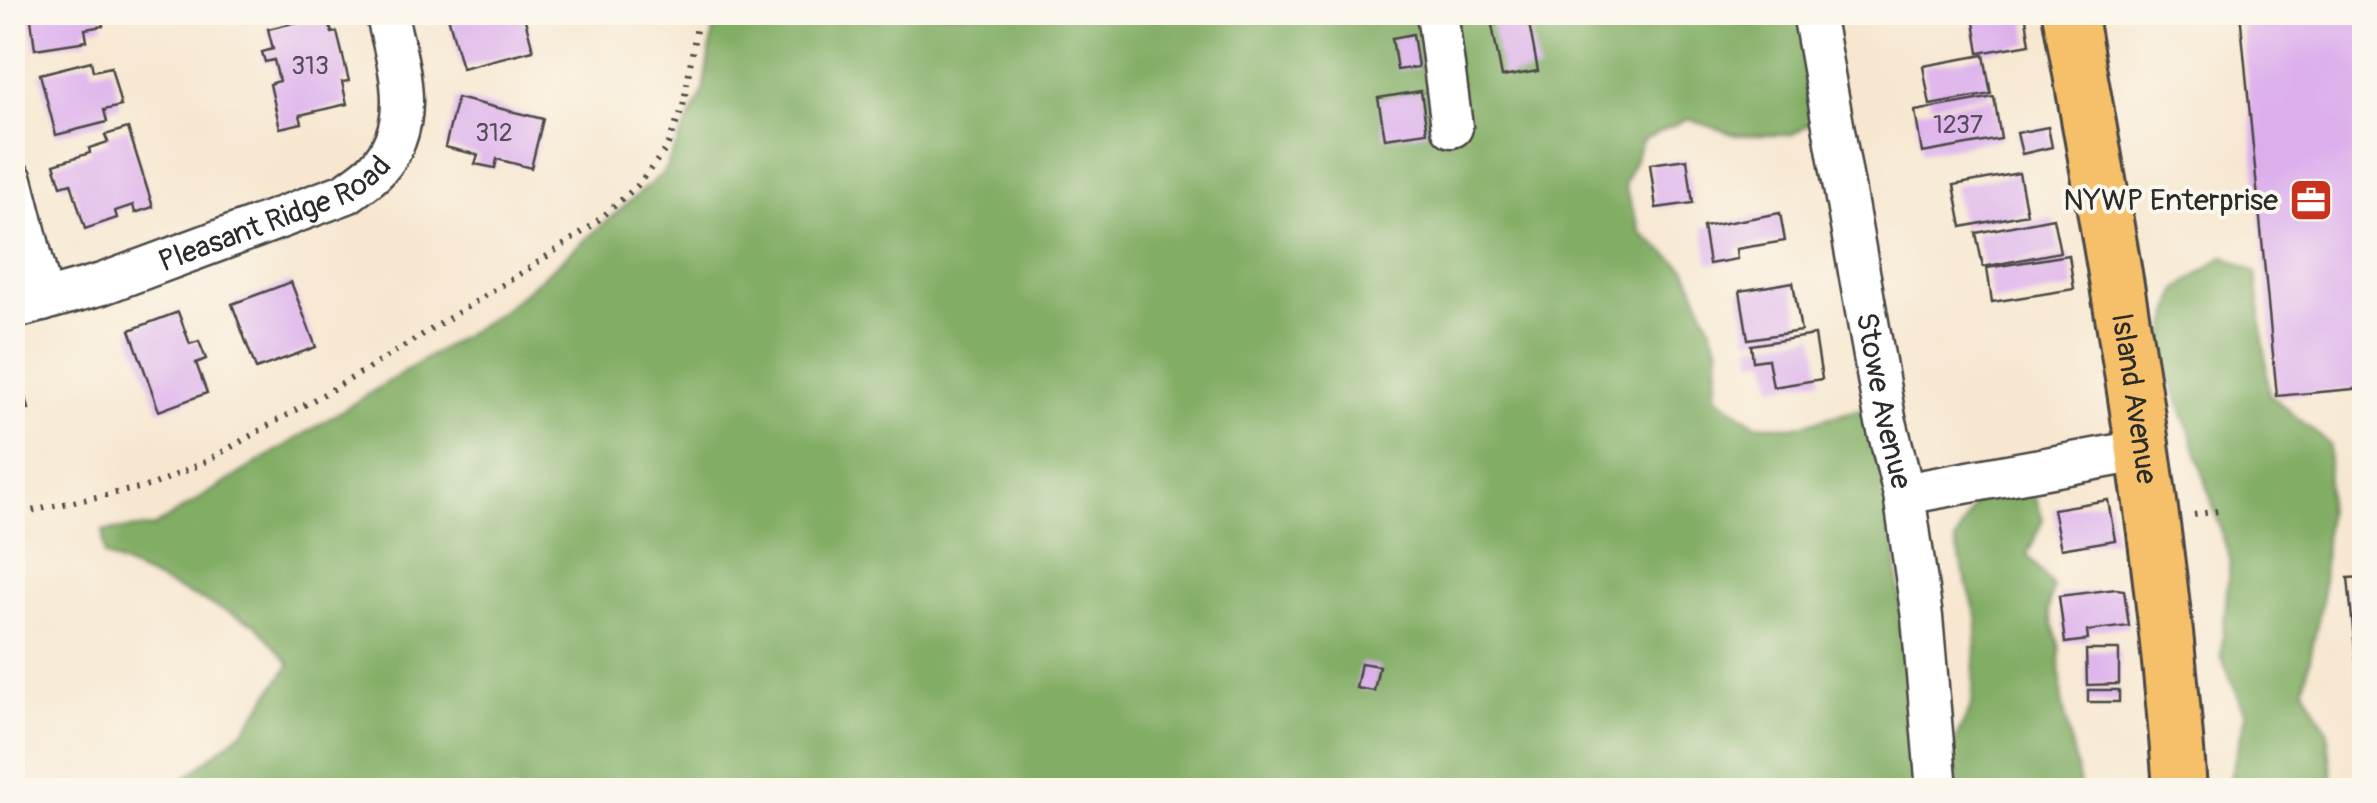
<svg xmlns="http://www.w3.org/2000/svg" width="2377" height="803" font-family="Pangolin,sans-serif">
<style>
.forest{fill:#82ad65;stroke:#566c48;stroke-width:2.5}
.building{fill:#dcafec}
.lines{fill:none;stroke-linecap:round;stroke-linejoin:round}
.minor-casing{stroke:#4a4744;stroke-width:45}
.major-casing{stroke:#4a4744;stroke-width:58}
.path{stroke:#4a4744;stroke-width:6;stroke-dasharray:2.5 8;stroke-linecap:butt}
.minor{stroke:#fff;stroke-width:40}
.major{stroke:#f6c06b;stroke-width:52}
.labels{text-anchor:middle;dominant-baseline:central;stroke-width:8;stroke-linejoin:round;paint-order:stroke}
.number-label{font-size:25px;fill:#574c5b}
.poi-label{font-size:30px;fill:#2b2b2b;stroke:#fbf7ec;text-anchor:end}
.street-label{font-size:30px;fill:#2b2b2b;stroke:#fbf7ec}
</style>
<rect width="100%" height="100%" fill="#fbf7ec"/>
<filter id="ink" filterUnits="userSpaceOnUse"><feTurbulence type="fractalNoise" baseFrequency=".01" numOctaves="2"/><feDisplacementMap in="SourceGraphic" scale="20" xChannelSelector="R" yChannelSelector="G"/><feConvolveMatrix kernelMatrix="1 2 1 2 8 2 1 2 1" color-interpolation-filters="sRGB"/></filter>
<filter id="wash" filterUnits="userSpaceOnUse"><feTurbulence type="fractalNoise" baseFrequency=".0048" numOctaves="4" result="noise"/><feDisplacementMap in="SourceGraphic" scale="40" xChannelSelector="R" yChannelSelector="G"/><feGaussianBlur stdDeviation="2.25" result="paint"/><feColorMatrix in="noise" values="0 0 0 0 0 0 0 0 0 0 0 0 0 0 0 0 0 1.4 0 .05"/><feComposite in="paint" operator="in"/></filter>
<g filter="url(#wash)">
<rect width="100%" height="100%" fill="#f7e7d0"/>
<!-- forest -->
<g class="forest">
<path d="M716 13H1808L1827 113 1791 135H1736L1689 119 1643 139 1624 185 1641 233 1687 270 1719 348 1716 396 1755 424 1792 427 1880 404 1920 790H171L245 729 290 664 255 624 104 556 103 531 154 527 501 312 663 173 703 92Z"/>
<path d="M2224 256 2256 273 2269 394 2330 445 2322 600 2304 688 2327 730 2334 790H2233L2230 779 2246 714 2221 656 2230 560 2191 434 2160 353 2177 290Z"/>
<path d="M2028 478 2043 519 2027 555 2053 587 2048 611 2059 644 2062 701 2081 790H1942V768L1972 705 1978 620 1955 542 1982 488Z"/>
</g>
<g id="blocks">
<!-- building -->
<g class="building">
<path d="M30 12H101L103 26 85 29 87 41 35 49Z"/>
<path d="M447 12H523L533 50 462 68Z"/>
<path d="M1995 12H2025L2030 44 1979 53 1973 16Z"/>
<path d="M2240 12H2364V388L2277 396Z"/>
<path d="M327 15 332 33 337 32 347 73 349 81 342 82 347 104 300 115 302 123 280 128 270 84 279 81 274 60 265 62 262 52 273 49 268 29Z"/>
<path d="M1528 18 1538 71 1502 77 1492 25Z"/>
<path d="M1413 34 1418 67 1397 70 1392 38Z"/>
<path d="M1984 55 1991 94 1930 105 1923 66Z"/>
<path d="M91 61 93 71 111 67 121 106 104 110 107 122 56 135 40 74Z"/>
<path d="M1421 91 1427 132 1385 138 1378 98Z"/>
<path d="M1994 97 2001 139 1922 153 1915 111Z"/>
<path d="M457 98 543 119 531 168 497 159 495 168 475 164 478 155 445 147Z"/>
<path d="M2048 127 2052 147 2022 154 2017 133Z"/>
<path d="M128 128 153 207 135 213 133 205 115 211 117 218 85 229 71 183 61 186 54 164 90 153 89 148 108 142 105 135Z"/>
<path d="M1687 159 1693 203 1656 208 1650 164Z"/>
<path d="M2019 173 2027 214 1962 227 1954 185Z"/>
<path d="M1780 213 1785 241 1736 249 1737 259 1709 264 1703 227Z"/>
<path d="M2053 218 2060 252 1983 267 1976 233Z"/>
<path d="M2069 255 2074 289 1992 302 1987 268Z"/>
<path d="M291 282 316 347 256 369 232 304Z"/>
<path d="M1793 282 1801 331 1748 339 1740 291Z"/>
<path d="M178 312 190 344 199 341 206 359 196 363 207 393 159 411 130 330Z"/>
<path d="M1815 335 1822 379 1773 387 1768 359 1753 361 1751 345Z"/>
<path d="M17 362 29 409 12 414V363Z"/>
<path d="M2108 500 2115 540 2061 549 2053 509Z"/>
<path d="M2364 577V680L2358 681 2348 578Z"/>
<path d="M2116 589 2124 590 2129 626 2087 631 2088 640 2065 643 2059 596Z"/>
<path d="M2086 650H2119V684L2087 685Z"/>
<path d="M1361 663 1379 666 1374 691 1356 688Z"/>
<rect x="2088" y="690" width="31" height="12"/>
</g>
</g>
</g>
<g filter="url(#ink)">
<use href="#blocks" fill-opacity="0" stroke="#4a4744" stroke-width="2.5"/>
<g class="lines">
<!-- minor casing -->
<g class="minor-casing">
<g id="minor">
<path d="M1437 12 1452 127"/>
<path id="s1" d="M1813 12 1885 418 1904 494 1922 617 1937 790"/>
<path d="M12 180 43 301"/>
<path id="s2" d="M12 309 102 284 347 193C357 185 369 178 377 169 419 123 398 65 386 12"/>
<path d="M1904 494 2144 450"/>
</g>
</g>
<!-- major casing -->
<g class="major-casing">
<g id="major">
<path id="s3" d="M2069 12C2116 271 2162 528 2180 790"/>
</g>
</g>
<!-- path -->
<g class="path">
<path d="M12 515 153 485 203 463 366 370 528 269 593 225 637 186 666 149 683 107 699 12"/>
<path d="M2194 515 2223 510"/>
</g>
<!-- minor -->
<use href="#minor" class="minor"/>
<!-- major -->
<use href="#major" class="major"/>
</g>
</g>
<!-- icons -->
<defs>
<g id="office-square" transform="scale(2.25)"><rect x="-9" y="-9" width="18" height="18" rx="4" fill="#c8321e" stroke="#fbf7ec"/><path d="M-6-3h4V-5.5h4V-3h4V5H-6ZM-1-4.5V-3h2v-1.5ZM-6 0V1H6V0Z" fill="#fff"/></g>
</defs>
<g fill-rule="evenodd">
<use href="#office-square" x="2311" y="200"/>
</g>
<g class="labels">
<!-- number labels -->
<g class="number-label">
<text x="310" y="66">313</text>
<text x="1958" y="125">1237</text>
<text x="494" y="133">312</text>
</g>
<!-- poi labels -->
<g class="poi-label">
<text x="2278" y="200">NYWP Enterprise</text>
</g>
<!-- street labels -->
<g class="street-label">
<text stroke="none"><textPath href="#s2" startOffset="280">Pleasant Ridge Road</textPath></text>
<text stroke="none"><textPath href="#s1" startOffset="395">Stowe Avenue</textPath></text>
<text stroke="none"><textPath href="#s3" startOffset="392">Island Avenue</textPath></text>
</g>
</g>
<!-- margin -->
<rect width="2377" height="803" fill="none" stroke="#fbf7ec" stroke-width="50"/>
</svg>
